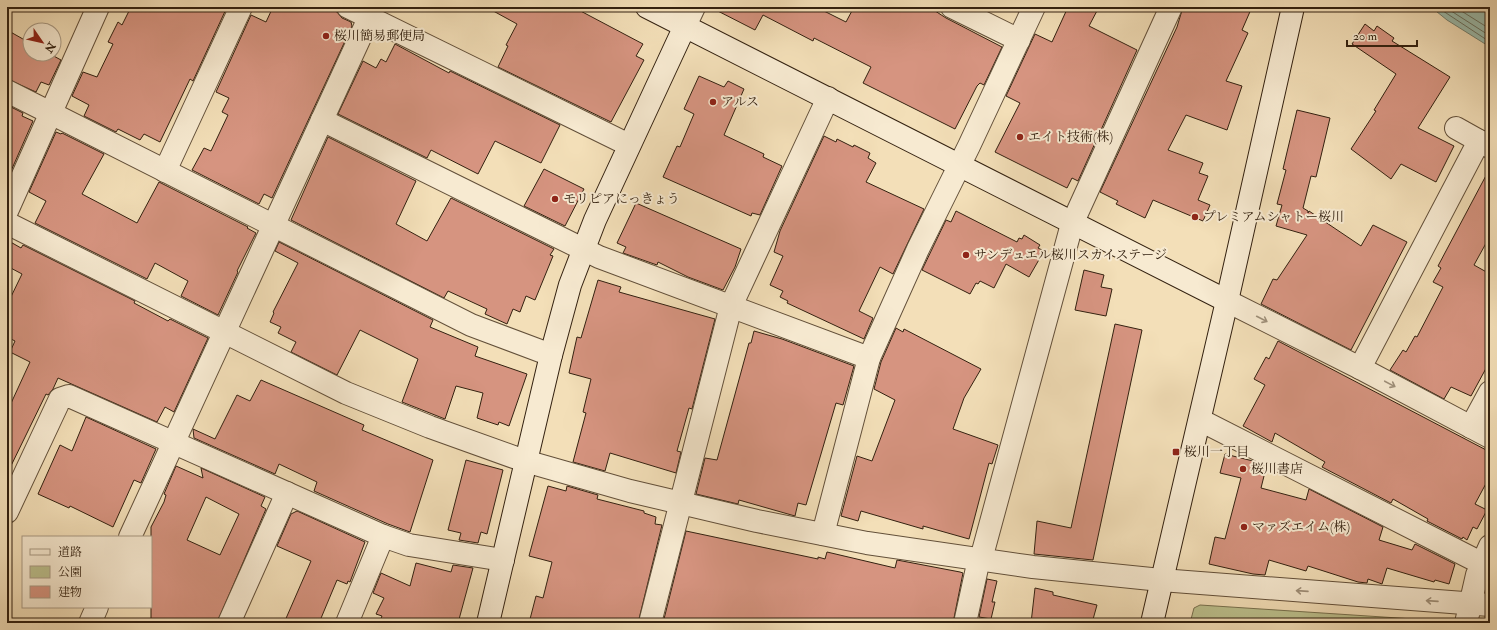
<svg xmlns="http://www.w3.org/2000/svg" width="1497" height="630" font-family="'IM FELL Double Pica','Noto Serif JP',serif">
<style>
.green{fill:#bcc18e;stroke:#78714f}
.water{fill:#9bbdae;stroke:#717f6f}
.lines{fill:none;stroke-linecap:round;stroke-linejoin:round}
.shore{stroke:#676f5f;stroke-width:1}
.building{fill:#d69480;stroke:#332110;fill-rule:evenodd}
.street-casing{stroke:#63503a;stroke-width:24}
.secondary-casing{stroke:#332110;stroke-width:24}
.street{stroke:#f7ead1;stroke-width:22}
.secondary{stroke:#f7ead1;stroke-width:22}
.oneway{stroke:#9f907a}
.poi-dot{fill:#8f2418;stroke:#f7ead1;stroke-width:1.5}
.labels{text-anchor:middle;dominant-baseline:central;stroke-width:4;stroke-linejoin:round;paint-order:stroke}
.poi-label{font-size:13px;fill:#332110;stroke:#f7ead1;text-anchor:start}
</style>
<rect width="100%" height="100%" fill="#f3dfb8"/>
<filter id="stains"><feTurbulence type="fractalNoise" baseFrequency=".005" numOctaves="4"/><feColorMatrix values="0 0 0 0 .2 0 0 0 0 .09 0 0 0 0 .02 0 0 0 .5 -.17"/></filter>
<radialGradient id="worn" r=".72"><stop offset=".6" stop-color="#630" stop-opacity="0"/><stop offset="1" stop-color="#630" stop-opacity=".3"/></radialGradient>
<!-- green -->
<path class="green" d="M1200 605 1444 621 1445 623H1190L1194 608Z"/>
<!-- water -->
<path class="water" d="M1431 7H1490V47L1447 20Z"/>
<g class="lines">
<!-- shore -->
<g class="shore">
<path d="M1437 7 1490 42"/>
<path d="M1445 7 1490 36"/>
<path d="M1455 7 1490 29"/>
</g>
</g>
<!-- building -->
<g class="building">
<path d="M131 7H227L193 81 190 79 160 142 144 134 140 140 118 129 116 132 84 116 89 105 72 96 83 72 97 77 113 44 108 42 118 22 122 25Z"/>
<path d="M273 7H326L337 12 342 18 351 22 352 26 272 198 264 194 259 204 192 170 204 148 211 151 228 115 222 112 229 98 216 92 251 15 266 22Z"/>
<path d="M486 7H573L643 44 636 56 644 60 611 122 498 67 508 46 506 45 517 24Z"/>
<path d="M710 7H816L846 22 854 7H929L946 18 1002 47 984 85 980 83 977 86 955 129 863 83 871 67 814 38 813 41 763 15 755 30Z"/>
<path d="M1068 7H1099L1089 26 1137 50 1078 181 1072 178 1067 188 995 152 1020 103 1006 96 1035 34 1052 42Z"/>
<path d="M1183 7H1252L1242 30 1248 33 1226 81 1242 86 1227 130 1186 115 1168 150 1203 163 1199 173 1208 176 1198 200 1210 205 1203 221 1153 200 1145 218 1116 204 1118 201 1100 192 1177 27Z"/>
<path d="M1365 24 1374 31 1377 26 1394 38 1392 41 1450 77 1418 128 1454 146 1436 182 1401 164 1391 179 1351 149 1376 111 1374 110 1396 74 1352 44Z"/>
<path d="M7 30 30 43V54H50L61 60 49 85 41 82 36 92 7 79Z"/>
<path d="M395 44 449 73 450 71 560 125 541 163 495 141 478 174 431 150 427 158 338 114 363 61 376 68 381 59 386 62Z"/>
<path d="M699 76 724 87 728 81 744 89 724 135 764 154 763 157 782 166 760 215 752 213 751 216 663 177 677 146 680 147 694 114 684 109Z"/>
<path d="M7 105 23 113 22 116 33 121 7 180Z"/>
<path d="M1297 110 1330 118 1316 177 1311 176 1303 208 1308 211V213L1309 211 1361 246 1373 225 1407 242 1351 350 1261 304 1273 279 1277 280 1307 235 1276 226 1282 205 1277 204 1286 170 1283 169Z"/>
<path d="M56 132 61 134 62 133 104 154 82 194 137 223 159 182 248 227 247 228 256 233 237 271 238 272 218 315 181 296 188 281 155 263 147 279 35 223 46 201 29 192Z"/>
<path d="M824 136 836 142 837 139 853 147 854 145 870 153 868 158 876 163 866 182 924 209 893 274 880 267 859 311 873 318 864 339 787 303 788 301 780 297 783 291 770 285 783 256 774 252 780 231Z"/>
<path d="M328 137 416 181 396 224 427 241 451 198 554 249 550 255 553 256 535 300 526 296 520 312 513 309 507 324 485 314 487 309 448 291 444 298 291 220Z"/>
<path d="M1490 168V236L1474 265 1490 274V361L1471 396 1451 387 1444 399 1390 370 1403 350 1406 352 1415 336 1417 337 1443 287 1433 282 1441 268 1438 266Z"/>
<path d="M544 169 584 189 565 226 524 206Z"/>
<path d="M636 203 741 249 735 267 723 290 688 277 658 262 657 265 623 253 626 247 617 243Z"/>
<path d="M956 211 1017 242 1019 238 1022 239 1024 235 1040 245 1038 248 1044 251 1029 277 1006 264 994 288 980 281 978 284 976 283 970 294 922 270 946 220 951 222Z"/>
<path d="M7 240 21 248 23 245 135 301 134 303 168 321 170 319 208 338 174 412 165 407 157 422 58 378 53 389 48 395 46 394 7 474V412L30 362 10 352 15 341 7 337V305L22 274 7 266Z"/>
<path d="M279 242 433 320 430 327 478 347 475 356 527 374 509 426 499 422 498 425 477 418 483 393 456 386 445 419 402 402 418 359 360 330 337 375 291 352 296 342 278 333 281 327 270 322 274 313 273 312 298 263 275 251Z"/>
<path d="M1084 270 1104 275 1101 287 1112 289 1106 316 1075 310Z"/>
<path d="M598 280 621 287 619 292 715 319 692 409 689 408 677 451 681 452 676 473 610 453 605 471 573 462 586 413 583 412 591 379 569 373 577 337 581 338Z"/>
<path d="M1115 324 1142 330 1093 560 1034 554 1037 521 1071 528Z"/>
<path d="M896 328 903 332 904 329 981 369 964 398 953 429 998 445 992 464 989 463 969 539 923 526V529L861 511 858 521 841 516 857 456 872 461 895 400 874 389 881 362Z"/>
<path d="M754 331 782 339 854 366 843 405 836 403 806 505 798 503 795 516 739 500 738 504 696 494 705 458 717 460 749 343H751Z"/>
<path d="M1278 341 1490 452V476L1475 504 1487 510 1477 529 1473 527 1467 540 1463 537 1462 539 1427 521 1428 519 1393 499 1391 503 1322 467 1325 462 1275 433 1272 442 1243 426 1265 385 1254 379 1266 357 1269 359Z"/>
<path d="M261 380 364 425 362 430 433 460 410 532 388 524 314 491 317 482 279 464 275 474 194 438 193 429 215 439 237 395 250 401Z"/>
<path d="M86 417 156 449 141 483 134 480 113 527 70 506 69 508 38 494 60 445 72 451Z"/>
<path d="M1225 454 1253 461 1266 468 1261 488 1306 500 1309 489 1383 527 1379 540 1412 550 1415 544 1455 564 1449 584 1435 580 1434 582 1387 568 1382 584 1368 579 1367 583 1358 582 1308 566 1306 571 1269 560 1265 575 1253 574 1209 564 1215 537 1225 539 1241 478 1220 473Z"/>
<path d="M466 460 503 470 487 534 481 532 478 543 459 540 461 533 448 530Z"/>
<path d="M176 466 203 478 201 468 265 497 261 506 266 509 217 623H151V527L164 502 166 495 164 494ZM206 497 239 514 220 555 187 540Z"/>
<path d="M548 486 566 491 567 486 598 495 597 499 644 511V513L656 517 655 524 662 525 638 623H529L536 596 543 598 552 562 529 556Z"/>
<path d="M297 511 365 542 350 582 348 581 347 584 337 580 319 623H284L311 561 277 546 291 514Z"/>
<path d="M686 531 818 559V557L825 559 827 552 895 568 897 560 960 572 963 573 953 623H663Z"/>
<path d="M416 563 451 572 453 565 473 568 458 623H379L382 616 376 614 384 598 373 593 381 573 410 586Z"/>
<path d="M987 579 997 581 992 602H995L991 619 979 617Z"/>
<path d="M1035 588 1053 592V595L1097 605 1092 623H1031Z"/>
</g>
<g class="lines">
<!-- street casing -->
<g class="street-casing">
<g id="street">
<path d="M348 7 629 145"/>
<path d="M952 7 1019 40"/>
<path d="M685 26 694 7"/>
<path d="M7 91 471 325 551 355"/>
<path d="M322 120 599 257 869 358"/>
<path d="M1456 128 1490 147"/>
<path d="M165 171 241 7"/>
<path d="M7 211 98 7"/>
<path d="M7 223 346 393 430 427 525 461 630 491 757 521 867 543 1033 567 1161 580 1490 605"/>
<path d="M1227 301 1360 368 1490 437"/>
<path d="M1360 368 1479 141"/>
<path d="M1200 420 1481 563"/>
<path d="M1471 427 1490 392"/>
<path d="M7 512 60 399 69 396 383 536 409 545 503 560"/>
<path d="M823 534 869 358 918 249 969 146 1034 7"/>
<path d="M130 537 369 18"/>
<path d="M981 559 1072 224 1171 7"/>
<path d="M90 623 97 607"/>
<path d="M229 623 287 493"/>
<path d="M347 623 383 536"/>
<path d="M650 623 731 306 828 98"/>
<path d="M965 623 979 559"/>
<path d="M1466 623 1477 575 1490 546"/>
</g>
</g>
<!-- secondary casing -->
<g class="secondary-casing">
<g id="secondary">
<path d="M647 7 1227 301"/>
<path d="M488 623 551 355 570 285 595 220 685 26"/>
<path d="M1152 623 1227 301 1293 7"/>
</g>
</g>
<!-- street -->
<use href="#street" class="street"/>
<!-- secondary -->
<use href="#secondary" class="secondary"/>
</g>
<!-- one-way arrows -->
<defs><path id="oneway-shaft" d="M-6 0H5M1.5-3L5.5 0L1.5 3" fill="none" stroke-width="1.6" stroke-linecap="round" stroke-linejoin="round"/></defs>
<g class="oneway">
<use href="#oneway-shaft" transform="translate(1262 319) rotate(27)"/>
<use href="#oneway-shaft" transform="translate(1390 384) rotate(28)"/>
<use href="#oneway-shaft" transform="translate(1302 591) rotate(-176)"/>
<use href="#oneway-shaft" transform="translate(1432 601) rotate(-176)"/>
</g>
<!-- markers -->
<g class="poi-dot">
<circle cx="326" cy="36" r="4"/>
<circle cx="713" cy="102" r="4"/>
<circle cx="1020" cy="137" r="4"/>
<circle cx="555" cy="199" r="4"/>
<circle cx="1195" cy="217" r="4"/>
<circle cx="966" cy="255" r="4"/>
<rect x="1172" y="448" width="8" height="8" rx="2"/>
<circle cx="1243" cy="469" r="4"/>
<circle cx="1244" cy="527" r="4"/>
</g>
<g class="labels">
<!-- poi labels -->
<g class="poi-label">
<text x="334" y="36">桜川簡易郵便局</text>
<text x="721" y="102">アルス</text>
<text x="1028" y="137">エイト技術(株)</text>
<text x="563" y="199">モリピアにっきょう</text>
<text x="1203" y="217">プレミアムシャトー桜川</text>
<text x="974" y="255">サンデュエル桜川スカイステージ</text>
<text x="1184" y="452">桜川一丁目</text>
<text x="1251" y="469">桜川書店</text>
<text x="1252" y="527">マァズエイム(株)</text>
</g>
</g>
<!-- margin -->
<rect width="1497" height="630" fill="none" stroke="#f3dfb8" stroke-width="24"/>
<rect x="8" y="8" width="1481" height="614" fill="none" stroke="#332110" stroke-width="2"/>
<rect x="12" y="12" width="1473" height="606" fill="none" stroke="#332110"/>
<!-- legend -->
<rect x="22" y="536" width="130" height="72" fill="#f7ead1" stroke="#a99a84"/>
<rect x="30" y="549" width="20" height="6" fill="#f7ead1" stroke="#a99a84"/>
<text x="58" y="556" font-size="12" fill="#332110">道路</text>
<rect x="30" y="566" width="20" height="12" fill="#bcc18e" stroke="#a99a84"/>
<text x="58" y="576" font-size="12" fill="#332110">公園</text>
<rect x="30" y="586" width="20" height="12" fill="#d69480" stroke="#a99a84"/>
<text x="58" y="596" font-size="12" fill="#332110">建物</text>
<!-- north arrow -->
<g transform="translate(42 42) rotate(124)"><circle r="19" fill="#f7ead1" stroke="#a99a84"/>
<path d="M0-3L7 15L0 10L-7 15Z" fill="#8f2418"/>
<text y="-6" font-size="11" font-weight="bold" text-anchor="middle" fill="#332110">N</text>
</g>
<!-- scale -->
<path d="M1347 40v6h70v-6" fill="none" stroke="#332110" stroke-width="2"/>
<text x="1353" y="40" font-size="12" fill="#332110" stroke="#f7ead1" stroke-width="3" paint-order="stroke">20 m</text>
<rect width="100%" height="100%" filter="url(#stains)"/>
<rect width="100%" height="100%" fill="url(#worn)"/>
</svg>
